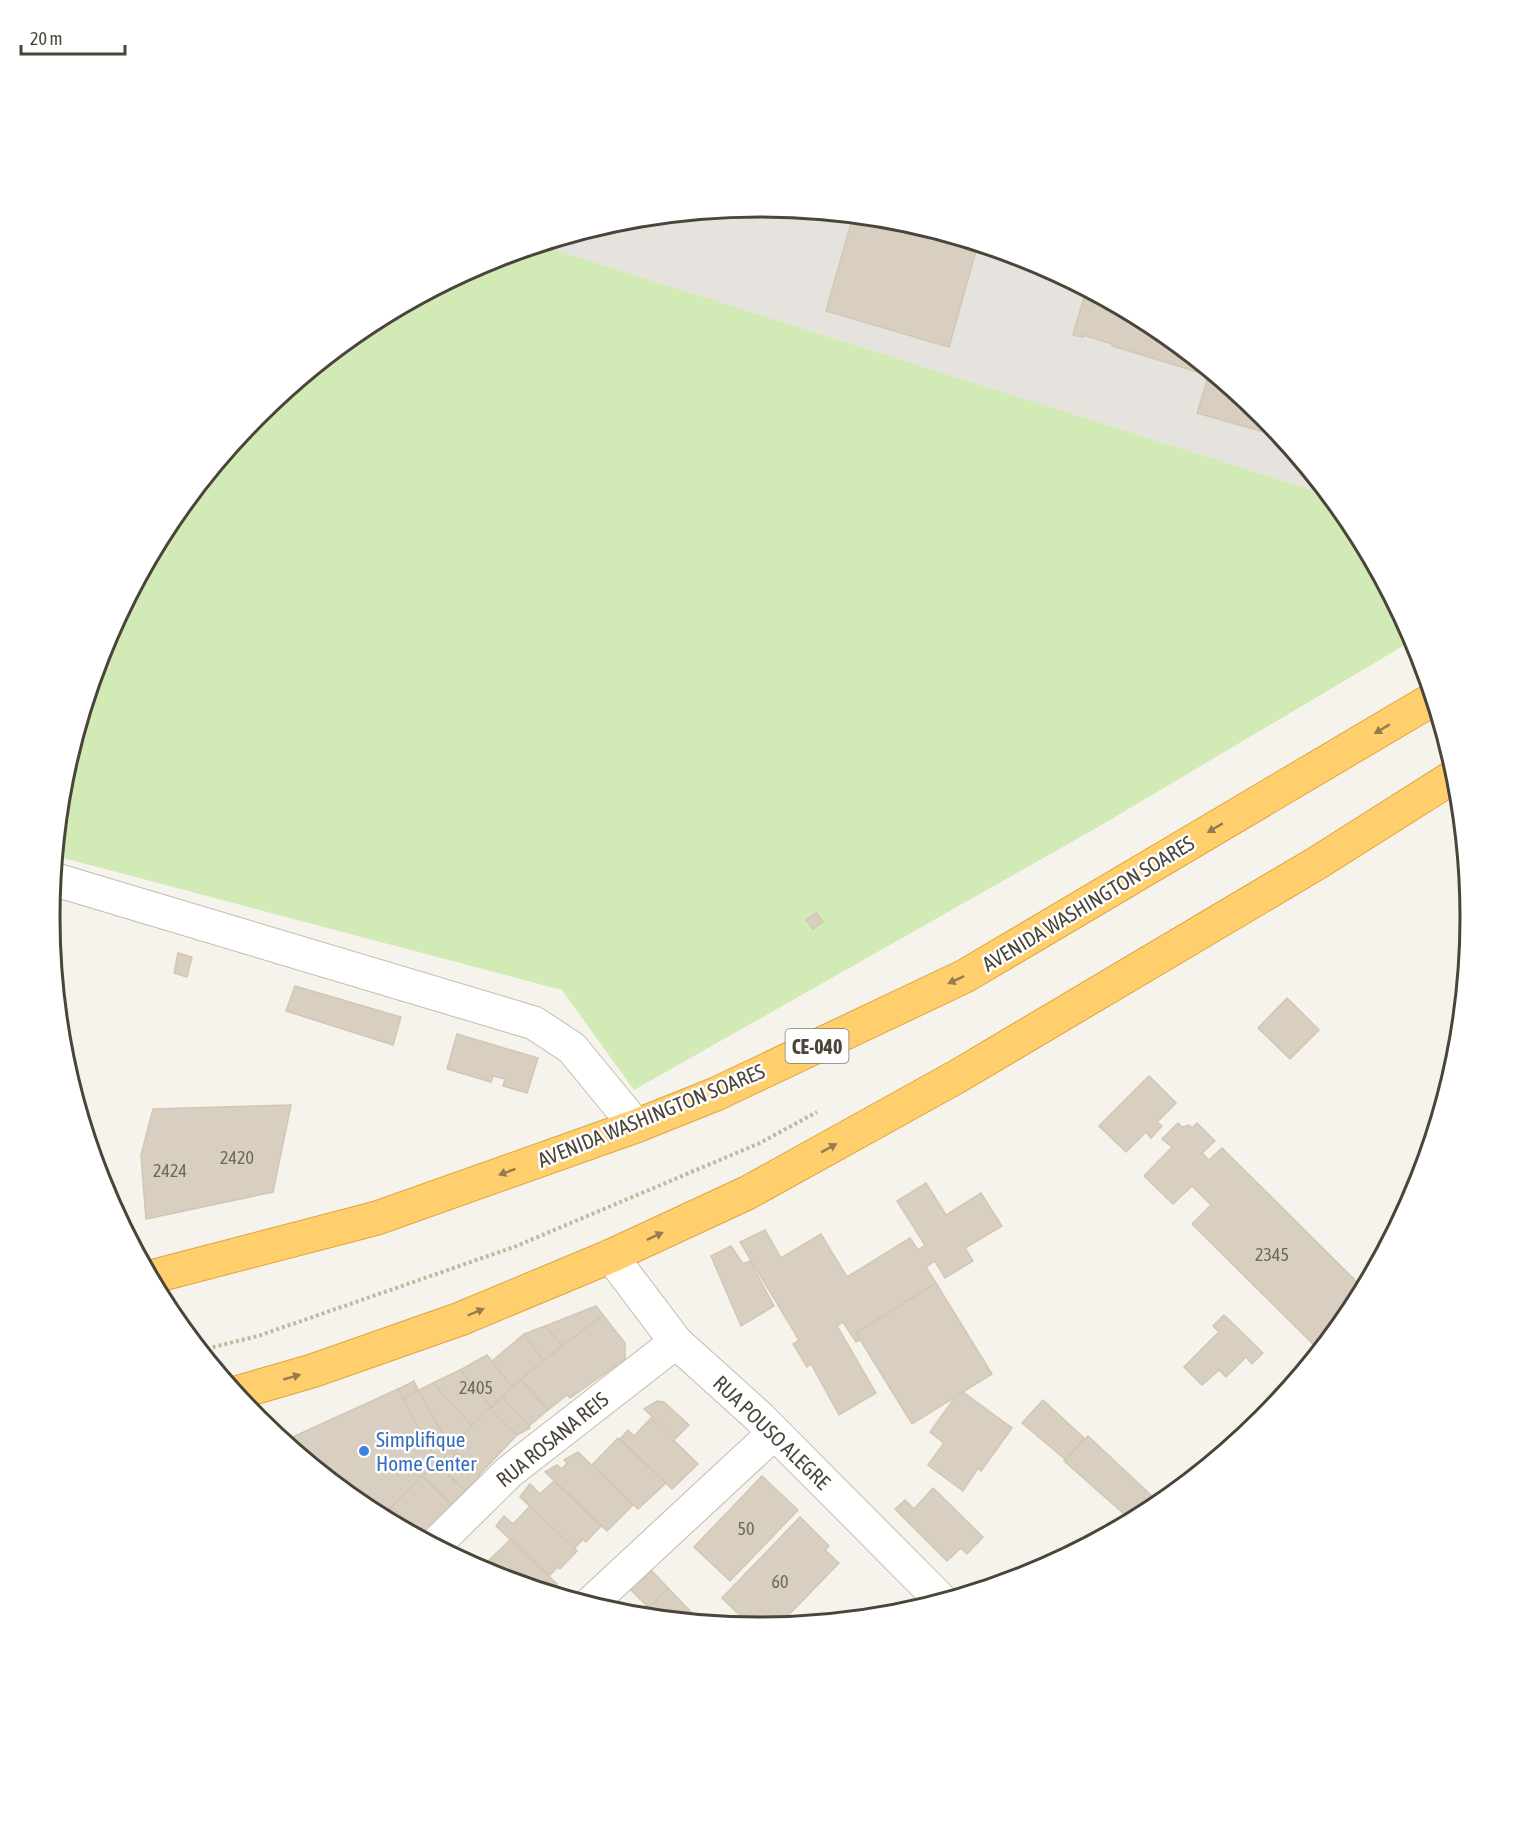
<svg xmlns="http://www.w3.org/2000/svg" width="1520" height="1834" font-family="'Asap Condensed',sans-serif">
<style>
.industrial{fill:#e6e2dd}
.green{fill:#d2eab5}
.building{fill:#d8cfc1;stroke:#d3c7b4;stroke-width:1.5}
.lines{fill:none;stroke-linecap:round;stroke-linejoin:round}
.minor-casing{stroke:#c2bbae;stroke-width:35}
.highway-casing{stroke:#e0a43c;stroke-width:35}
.path{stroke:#c4b79f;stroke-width:4;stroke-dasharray:3 3;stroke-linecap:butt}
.minor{stroke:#fff;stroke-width:33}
.highway{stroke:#ffcf6e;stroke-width:33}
.oneway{fill:#937c4e}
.shop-dot{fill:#3f7fe0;stroke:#fff;stroke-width:2}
.labels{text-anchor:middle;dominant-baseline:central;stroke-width:5;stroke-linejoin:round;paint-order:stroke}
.number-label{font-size:18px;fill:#6e675b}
.shield{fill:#fff;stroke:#817c74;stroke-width:1.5}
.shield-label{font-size:20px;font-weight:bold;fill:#4b4439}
.street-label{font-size:21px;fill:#4b4439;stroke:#fff}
.shop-label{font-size:21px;fill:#366cbe;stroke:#fff;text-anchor:start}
.rim{fill:none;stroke:#4b4439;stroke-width:3}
</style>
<rect width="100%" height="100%" fill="#f6f3ec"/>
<!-- industrial -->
<path class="industrial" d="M760 207 899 220 1032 261 1155 326 1263 415 1328 495 540 245 622 220Z"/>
<!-- green -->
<path class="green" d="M540 245 1328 495 1351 523 1413 640 1098 827 634 1090 562 990 56 856 63 778 104 645 169 522 258 414 366 326 488 260Z"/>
<!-- building -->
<g class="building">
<path d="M853 216 899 220 978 244 949 347 826 311Z"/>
<path d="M1086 290 1155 326 1203 365 1201 373 1112 346V344L1083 335V337L1073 335Z"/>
<path d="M1210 371 1263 415 1281 437 1197 413Z"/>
<path d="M816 913 823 922 813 929 806 920Z"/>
<path d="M178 953 192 957 187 977 174 973Z"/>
<path d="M295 986 401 1017 393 1045 286 1011Z"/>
<path d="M1287 998 1319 1030 1290 1059 1258 1028Z"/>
<path d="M457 1034 538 1058 527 1093 503 1086 505 1079 493 1076 491 1082 447 1069Z"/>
<path d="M1149 1076 1176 1103 1157 1122 1162 1126 1151 1138 1146 1132 1126 1152 1099 1126Z"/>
<path d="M291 1105 273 1192 146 1219 141 1155 153 1109Z"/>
<path d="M1178 1123 1182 1127 1189 1125 1192 1128 1197 1123 1215 1141 1202 1153 1209 1160 1222 1148 1363 1288 1351 1312 1319 1350 1192 1224 1211 1205 1192 1186 1173 1204 1144 1176 1172 1147 1162 1139Z"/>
<path d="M926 1183 946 1215 981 1193 1002 1226 965 1248 973 1261 945 1278 935 1261 926 1267 936 1283 856 1333 860 1340 856 1342 843 1322 837 1326 876 1393 839 1415 811 1364 807 1367 793 1344 799 1340 740 1242 765 1230 781 1258 821 1234 847 1277 910 1238 918 1250 925 1245 897 1201Z"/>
<path d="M731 1246 743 1264 750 1261 774 1306 741 1326 711 1256Z"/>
<path d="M936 1283 992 1374 912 1424 856 1333Z"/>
<path d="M596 1306 603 1315 562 1346 545 1326Z"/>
<path d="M603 1315 625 1343V1359L570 1398 567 1395 548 1410 521 1379Z"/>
<path d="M1224 1315 1263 1353 1252 1364 1246 1357 1226 1377 1219 1370 1202 1385 1184 1367 1219 1332 1213 1326Z"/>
<path d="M545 1326 562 1346 543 1360 524 1334Z"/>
<path d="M524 1334 543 1360 512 1387 492 1361Z"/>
<path d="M487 1355 512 1387 491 1407 460 1370Z"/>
<path d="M460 1370 491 1407 472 1426 433 1383Z"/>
<path d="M521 1379 548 1410 529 1426 502 1397Z"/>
<path d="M414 1381 418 1390 403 1399 398 1389Z"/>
<path d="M433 1383 472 1426 450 1448 419 1390Z"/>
<path d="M398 1389 437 1461 382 1517 365 1508 284 1441Z"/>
<path d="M418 1390 455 1456 441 1469 403 1399Z"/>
<path d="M963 1392 1012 1428 981 1471 978 1468 963 1491 928 1465 944 1443 930 1432 955 1397Z"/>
<path d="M502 1397 529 1426 530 1428 517 1435 490 1409Z"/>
<path d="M1043 1400 1084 1438 1066 1460 1022 1423Z"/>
<path d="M657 1401 664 1402 689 1425 675 1439 644 1409Z"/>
<path d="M489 1408 517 1435 479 1475 450 1448Z"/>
<path d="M651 1418 698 1464 672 1489 620 1439 628 1430 634 1436Z"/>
<path d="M1088 1436 1155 1499 1139 1516 1131 1520 1064 1461Z"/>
<path d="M618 1438 666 1483 638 1509 592 1465Z"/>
<path d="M578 1452 633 1505 607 1531 545 1472 557 1465 562 1469 567 1463 564 1460Z"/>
<path d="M453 1453 480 1476 466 1491 442 1468 455 1456Z"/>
<path d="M437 1461 441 1469 466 1491 452 1505 422 1476Z"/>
<path d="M422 1476 452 1505 422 1537 391 1507Z"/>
<path d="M762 1476 798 1510 730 1581 694 1547Z"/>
<path d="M554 1481 601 1526 586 1542 583 1539 574 1549 520 1497 530 1484 540 1494Z"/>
<path d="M933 1488 983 1537 967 1554 961 1548 947 1561 895 1509 905 1500 914 1509Z"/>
<path d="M530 1506 577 1551 560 1569 558 1567 549 1576 496 1526 504 1516 513 1524Z"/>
<path d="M391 1507 422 1537 421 1538 382 1517Z"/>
<path d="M800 1517 829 1546 825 1550 839 1563 778 1626 762 1627 754 1620 750 1625 722 1598Z"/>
<path d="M511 1539 557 1584 549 1592 497 1576 485 1564Z"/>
<path d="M652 1571 668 1588 649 1608 628 1587Z"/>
<path d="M668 1588 698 1619 695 1621 659 1618 649 1608Z"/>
</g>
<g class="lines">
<!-- minor casing -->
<g class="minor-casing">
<g id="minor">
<path d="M53 879 534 1023 572 1048 636 1126"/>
<path d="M611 1256 676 1342 759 1417 942 1601"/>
<path d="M435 1545 509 1472 676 1342"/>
<path d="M590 1604 774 1433"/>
</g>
</g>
<!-- highway casing -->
<g class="highway-casing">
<g id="highway">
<path d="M151 1277 377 1218 636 1126 716 1094 965 976 1433 699"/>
<path d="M236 1393 312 1371 460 1319 611 1256 747 1193 958 1076 1317 863 1456 775"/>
</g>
</g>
<!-- path -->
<path class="path" d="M201 1350 258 1336 514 1247 760 1143 817 1112"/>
<!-- minor -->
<use href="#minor" class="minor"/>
<!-- highway -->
<use href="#highway" class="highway"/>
</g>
<!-- one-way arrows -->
<defs><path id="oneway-solid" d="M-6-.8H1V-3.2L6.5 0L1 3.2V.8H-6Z" transform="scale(1.5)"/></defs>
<g class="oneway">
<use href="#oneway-solid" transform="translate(1382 729) rotate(149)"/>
<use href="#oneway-solid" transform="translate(1215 828) rotate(149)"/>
<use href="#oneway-solid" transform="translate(956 980) rotate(155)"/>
<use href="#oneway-solid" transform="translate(829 1148) rotate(-29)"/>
<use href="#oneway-solid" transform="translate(507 1172) rotate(160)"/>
<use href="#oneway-solid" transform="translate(655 1236) rotate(-25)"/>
<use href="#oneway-solid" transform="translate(476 1312) rotate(-23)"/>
<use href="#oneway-solid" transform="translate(292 1377) rotate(-16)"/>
</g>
<!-- markers -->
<circle class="shop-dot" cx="364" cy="1451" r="6"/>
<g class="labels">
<!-- number labels -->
<g class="number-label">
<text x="237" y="1157">2420</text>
<text x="170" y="1170">2424</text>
<text x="1272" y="1254">2345</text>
<text x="476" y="1387">2405</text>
<text x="746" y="1528">50</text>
<text x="780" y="1581">60</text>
</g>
<!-- shield labels -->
<rect class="shield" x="785.5" y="1029" width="63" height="34" rx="4.5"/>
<g class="shield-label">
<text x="817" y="1046">CE-040</text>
</g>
<!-- street labels -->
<g class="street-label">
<text transform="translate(1088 903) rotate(-31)">AVENIDA WASHINGTON SOARES</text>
<text transform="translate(651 1115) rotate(-22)">AVENIDA WASHINGTON SOARES</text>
<text transform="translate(772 1432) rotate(44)">RUA POUSO ALEGRE</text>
<text transform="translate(552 1439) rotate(-39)">RUA ROSANA REIS</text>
</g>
<!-- shop labels -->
<g class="shop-label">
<text x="376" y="1439">Simplifique<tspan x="376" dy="24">Home Center</tspan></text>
</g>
</g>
<!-- crop -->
<path d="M0 0H1520V1834H0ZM60 917a700 700 0 1 1 1400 0a700 700 0 1 1-1400 0Z" fill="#fff" fill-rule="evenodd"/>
<path class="rim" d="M60 917a700 700 0 1 1 1400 0a700 700 0 1 1-1400 0Z"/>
<!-- scale -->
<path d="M21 45v9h104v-9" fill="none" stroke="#4b4439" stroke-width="3"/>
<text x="30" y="45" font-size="18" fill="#4b4439" stroke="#ffffff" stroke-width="4.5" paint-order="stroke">20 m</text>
</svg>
